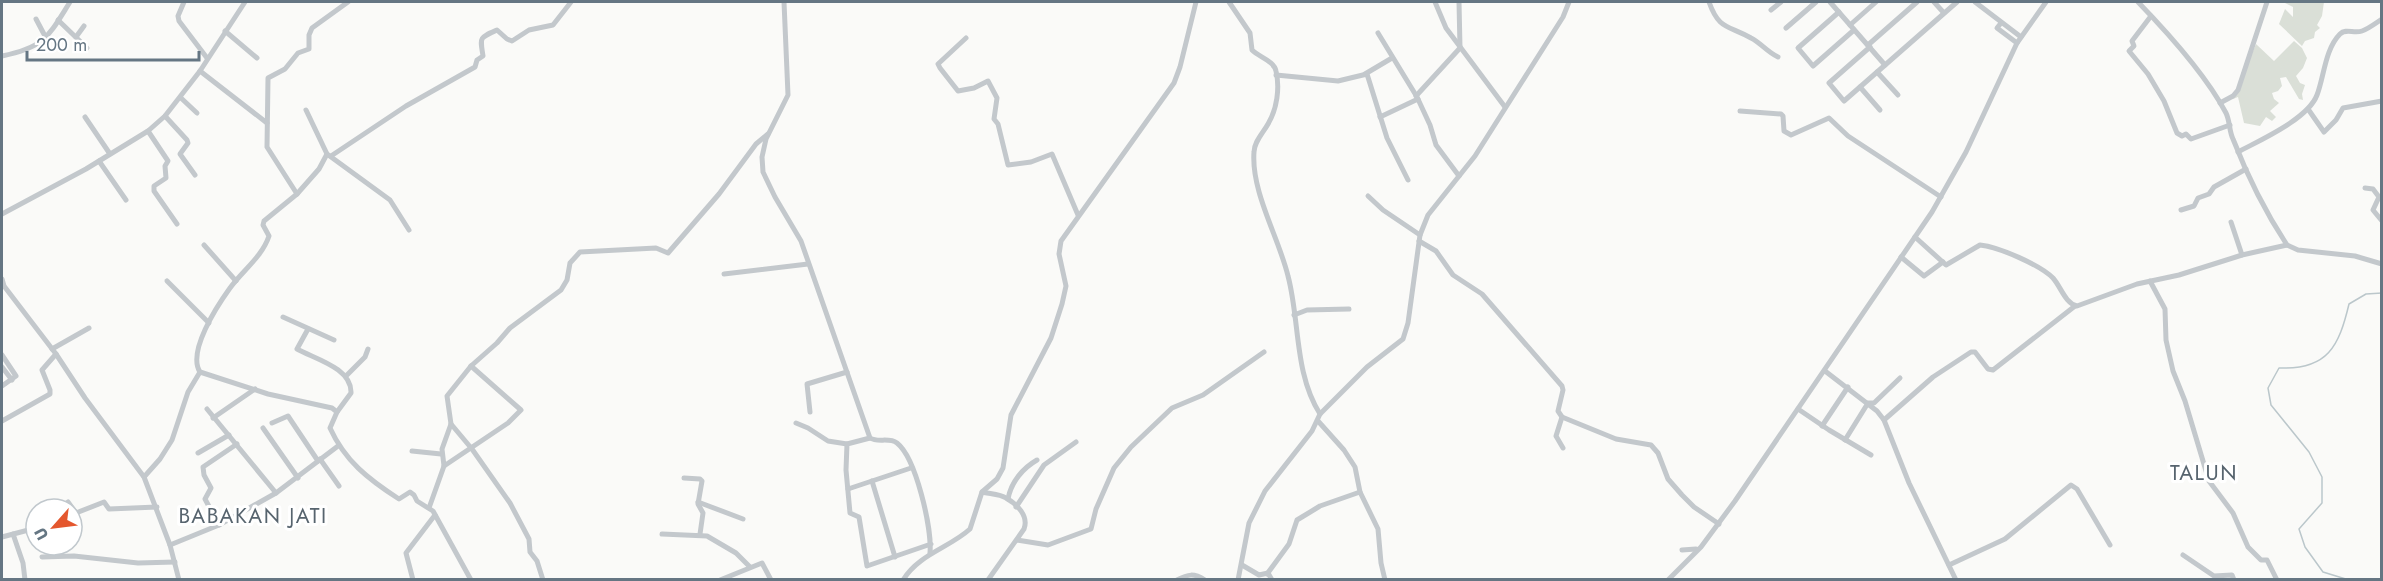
<svg xmlns="http://www.w3.org/2000/svg" width="2383" height="581" font-family="Jost,sans-serif">
<style>
.green{fill:#dadfd7}
.lines{fill:none;stroke-linecap:round;stroke-linejoin:round}
.stream{stroke:#bbc7cb;stroke-width:1.5}
.minor{stroke:#c3c8cc;stroke-width:5}
.labels{text-anchor:middle;dominant-baseline:central;stroke-width:6;stroke-linejoin:round;paint-order:stroke}
.quarter-label{font-size:21px;letter-spacing:1.5px;fill:#57646e;stroke:#fff}
</style>
<rect width="100%" height="100%" fill="#fafaf8"/>
<!-- green -->
<g class="green">
<path d="M2283 2H2324L2322 16 2317 25 2320 28 2315 32 2314 38 2305 41 2302 46 2279 24 2285 9 2293 17V7Z"/>
<path d="M2294 41 2302 48 2307 58 2303 68 2296 76 2300 83 2305 85 2302 94 2303 100 2299 99 2286 77 2280 78 2282 86 2278 91 2272 93 2274 99 2279 103 2270 111 2276 117 2272 121 2266 117 2260 126 2244 123 2238 97 2233 99 2256 44 2274 61Z"/>
</g>
<g class="lines">
<!-- stream -->
<path class="stream" d="M2349 580 2323 572 2305 547 2299 529 2322 503V477L2309 452 2271 405 2268 388 2279 368C2328 370 2339 346 2349 304L2366 294 2382 293"/>
<!-- minor -->
<g class="minor">
<path d="M184 2 178 16 179 21 207 58"/>
<path d="M784 2 788 95 766 139 762 157 763 172 775 197 801 241 870 438"/>
<path d="M1229 2 1250 33 1252 50C1259 57 1274 61 1276 71 1280 88 1277 109 1268 124 1263 133 1254 142 1254 152 1251 192 1279 238 1288 276 1300 321 1294 373 1320 414"/>
<path d="M1435 2 1446 28 1505 107"/>
<path d="M1709 2C1719 30 1728 25 1751 38 1761 43 1767 52 1778 57"/>
<path d="M1830 2 1885 65"/>
<path d="M1934 2 1944 13"/>
<path d="M1975 2 2021 37"/>
<path d="M2138 2C2167 32 2206 75 2226 113 2230 121 2229 131 2233 139 2247 175 2266 213 2287 245L2298 250 2355 256 2382 264"/>
<path d="M1771 10 1781 2"/>
<path d="M1839 12 1798 48 1813 66 1854 30"/>
<path d="M2151 16 2132 41 2134 46 2129 51 2148 74 2164 101 2177 133 2182 136 2186 134 2191 139 2230 125"/>
<path d="M36 19 46 38"/>
<path d="M58 20 87 48"/>
<path d="M2001 23 1997 28 2017 43"/>
<path d="M1850 25 1876 2"/>
<path d="M1786 28 1816 2"/>
<path d="M225 31 257 58"/>
<path d="M1378 33 1417 97 1430 125 1436 145 1459 176"/>
<path d="M76 37 84 26"/>
<path d="M966 38 938 64 940 68 958 91 974 88 988 81 997 98 994 119 998 124 1008 165 1031 162 1052 154 1078 215"/>
<path d="M1868 45 1917 2"/>
<path d="M1870 47 1829 83 1844 101 1957 2"/>
<path d="M2 56C45 47 48 37 70 2"/>
<path d="M200 71 267 123"/>
<path d="M1877 72 1898 95"/>
<path d="M1365 74 1392 58"/>
<path d="M1276 75 1338 81 1367 74 1387 138 1408 180"/>
<path d="M1860 87 1880 110"/>
<path d="M1416 96 1460 48 1459 2"/>
<path d="M181 98 197 113"/>
<path d="M2220 103 2233 96 2238 90 2267 2"/>
<path d="M2308 109 2324 132 2336 120 2343 108 2382 101"/>
<path d="M306 110 327 154"/>
<path d="M1740 111 1781 114 1783 116 1784 131 1791 135 1829 118 1848 136 1941 197"/>
<path d="M165 116 187 140 188 143 180 154 195 175"/>
<path d="M85 117 110 154"/>
<path d="M1380 117 1418 99"/>
<path d="M148 131 168 161 165 166 166 178 154 186V191L177 224"/>
<path d="M2238 152C2260 140 2308 119 2317 95 2324 77 2325 49 2340 34 2346 28 2354 34 2362 31 2368 29 2376 23 2382 19"/>
<path d="M331 156 406 106 475 67 477 60 483 56C480 37 479 38 497 30L507 39 512 41 529 30 553 25 571 2"/>
<path d="M99 161 126 200"/>
<path d="M2365 188 2373 189 2379 197 2373 210 2382 221"/>
<path d="M297 194 319 169 327 154 390 200 409 230"/>
<path d="M1368 196 1383 210 1420 235"/>
<path d="M2181 210 2194 206 2198 198 2209 194 2214 187 2246 169"/>
<path d="M2 214 86 169 148 131 165 116 200 71 245 2"/>
<path d="M2231 222 2242 255"/>
<path d="M1915 237 1946 265 1980 245C1999 247 2040 265 2053 278 2061 287 2065 303 2077 306L2137 284 2179 275 2242 255 2287 245"/>
<path d="M1419 241 1436 251 1453 275 1482 294 1562 386 1563 390 1558 411 1562 417 1556 436 1563 448"/>
<path d="M204 245 236 281"/>
<path d="M1901 257 1924 276 1943 262"/>
<path d="M724 274 808 264"/>
<path d="M2 279 4 286 56 354 85 398 144 477 170 545 179 580"/>
<path d="M167 281 209 323"/>
<path d="M2150 281 2165 309 2166 340 2173 371 2185 401 2209 481 2233 513 2248 547 2261 560H2267L2277 580"/>
<path d="M1294 315 1307 310 1349 309"/>
<path d="M283 317 334 340"/>
<path d="M308 329 297 349C315 359 352 368 351 393L337 412 330 428C345 461 368 479 399 499L410 492 414 495 417 501 433 511 471 580"/>
<path d="M52 349 89 328"/>
<path d="M2 355 16 376 2 386"/>
<path d="M2 367 12 380"/>
<path d="M1825 371 1877 411 1884 420 1909 483 1956 580"/>
<path d="M347 375 365 357 368 349"/>
<path d="M1798 409 1829 430 1871 455"/>
<path d="M337 412 332 408 268 394 200 372C187 352 217 306 230 288 243 270 262 257 269 236L263 225 264 221 297 194 267 147 268 78 285 69 298 53 309 49V35L312 28 348 2"/>
<path d="M810 412 807 384 847 372"/>
<path d="M1562 417 1616 439 1651 445 1658 453 1668 479 1682 495 1694 507 1719 524"/>
<path d="M213 418 255 389"/>
<path d="M1884 420 1933 377 1971 352H1975L1988 369 1993 370 2075 306"/>
<path d="M2 421 50 394V390L42 370 56 354"/>
<path d="M1318 421 1344 450 1355 467 1360 492 1378 529 1381 563 1385 580"/>
<path d="M272 423 288 416 318 461"/>
<path d="M796 423 808 428 828 441 847 444"/>
<path d="M451 424 472 449 510 503 529 539 530 552 537 561 543 580"/>
<path d="M1822 426 1848 387"/>
<path d="M263 428 298 478"/>
<path d="M1845 440 1868 403H1874L1900 378"/>
<path d="M412 451 441 454"/>
<path d="M198 453 229 435"/>
<path d="M320 459 339 486"/>
<path d="M444 466 508 423 521 410 471 366"/>
<path d="M144 477 160 459 172 440 188 392 200 372"/>
<path d="M684 478 700 479 702 481 698 504 703 513 700 534"/>
<path d="M872 481 895 557"/>
<path d="M848 489 911 468"/>
<path d="M982 492C990 494 1000 494 1006 498 1017 504 1029 516 1024 529L988 580"/>
<path d="M276 493 338 446"/>
<path d="M1008 499C1011 482 1023 468 1037 460"/>
<path d="M698 502 743 519"/>
<path d="M1016 507 1044 465 1076 442"/>
<path d="M429 508 444 466 442 449 451 424 447 396 471 366 497 343 510 328 561 290 567 280 570 263 580 252 656 248 668 253 719 194 756 144 768 134"/>
<path d="M58 509 68 502 76 513 104 502 109 509 157 507"/>
<path d="M219 525 205 499 211 488 204 475 203 467 237 444"/>
<path d="M13 534 23 563 25 580"/>
<path d="M662 534 707 536 736 553 750 567"/>
<path d="M2 537 36 528"/>
<path d="M1017 540 1048 545 1091 529 1096 509 1114 468 1131 447 1172 408 1203 395 1264 352"/>
<path d="M170 545 219 525 276 493 207 409"/>
<path d="M1682 550 1696 549"/>
<path d="M930 553C932 528 916 458 897 443 889 437 878 443 870 438L847 444 846 470 850 513 859 517 867 566 931 544"/>
<path d="M2183 555 2214 576 2232 575 2234 580"/>
<path d="M42 557 74 556 138 563 175 562"/>
<path d="M1242 565 1259 575 1268 573 1272 580"/>
<path d="M1949 565 2005 539 2071 485 2077 489 2110 545"/>
<path d="M1267 574 1289 544 1297 520 1320 506 1360 492"/>
<path d="M413 580 406 553 435 515"/>
<path d="M720 580 762 563 771 580"/>
<path d="M903 580C919 554 949 548 970 529L982 492 997 479 1003 468 1011 415 1051 338 1062 304 1066 286 1059 254 1061 241 1174 83 1180 67 1196 2"/>
<path d="M1177 580C1188 574 1194 573 1205 580"/>
<path d="M1238 580 1249 523 1265 491 1312 431 1320 414 1367 367 1403 339 1408 323 1420 235 1428 215 1475 156 1563 17 1569 2"/>
<path d="M1668 580 1701 547 1735 501 1932 212 1966 152 2017 43 2046 2"/>
</g>
</g>
<g class="labels">
<!-- quarter labels -->
<g class="quarter-label">
<text x="2204" y="473">TALUN</text>
<text x="253" y="516">BABAKAN JATI</text>
</g>
</g>
<!-- border -->
<rect width="2383" height="581" fill="none" stroke="#657683" stroke-width="6"/>
<!-- north arrow -->
<g transform="translate(54 527) rotate(242)"><circle r="28" fill="#ffffff" stroke="#c1c8cd" stroke-width="1.5"/>
<path d="M0-4.5L10 22L0 15L-10 22Z" fill="#e4572e"/>
<text y="-9" font-size="16" font-weight="bold" text-anchor="middle" fill="#657683">U</text>
</g>
<!-- scale -->
<path d="M27 51v9h172v-9" fill="none" stroke="#657683" stroke-width="3"/>
<text x="36" y="51" font-size="18" fill="#657683" stroke="#ffffff" stroke-width="4.5" paint-order="stroke">200 m</text>
</svg>
